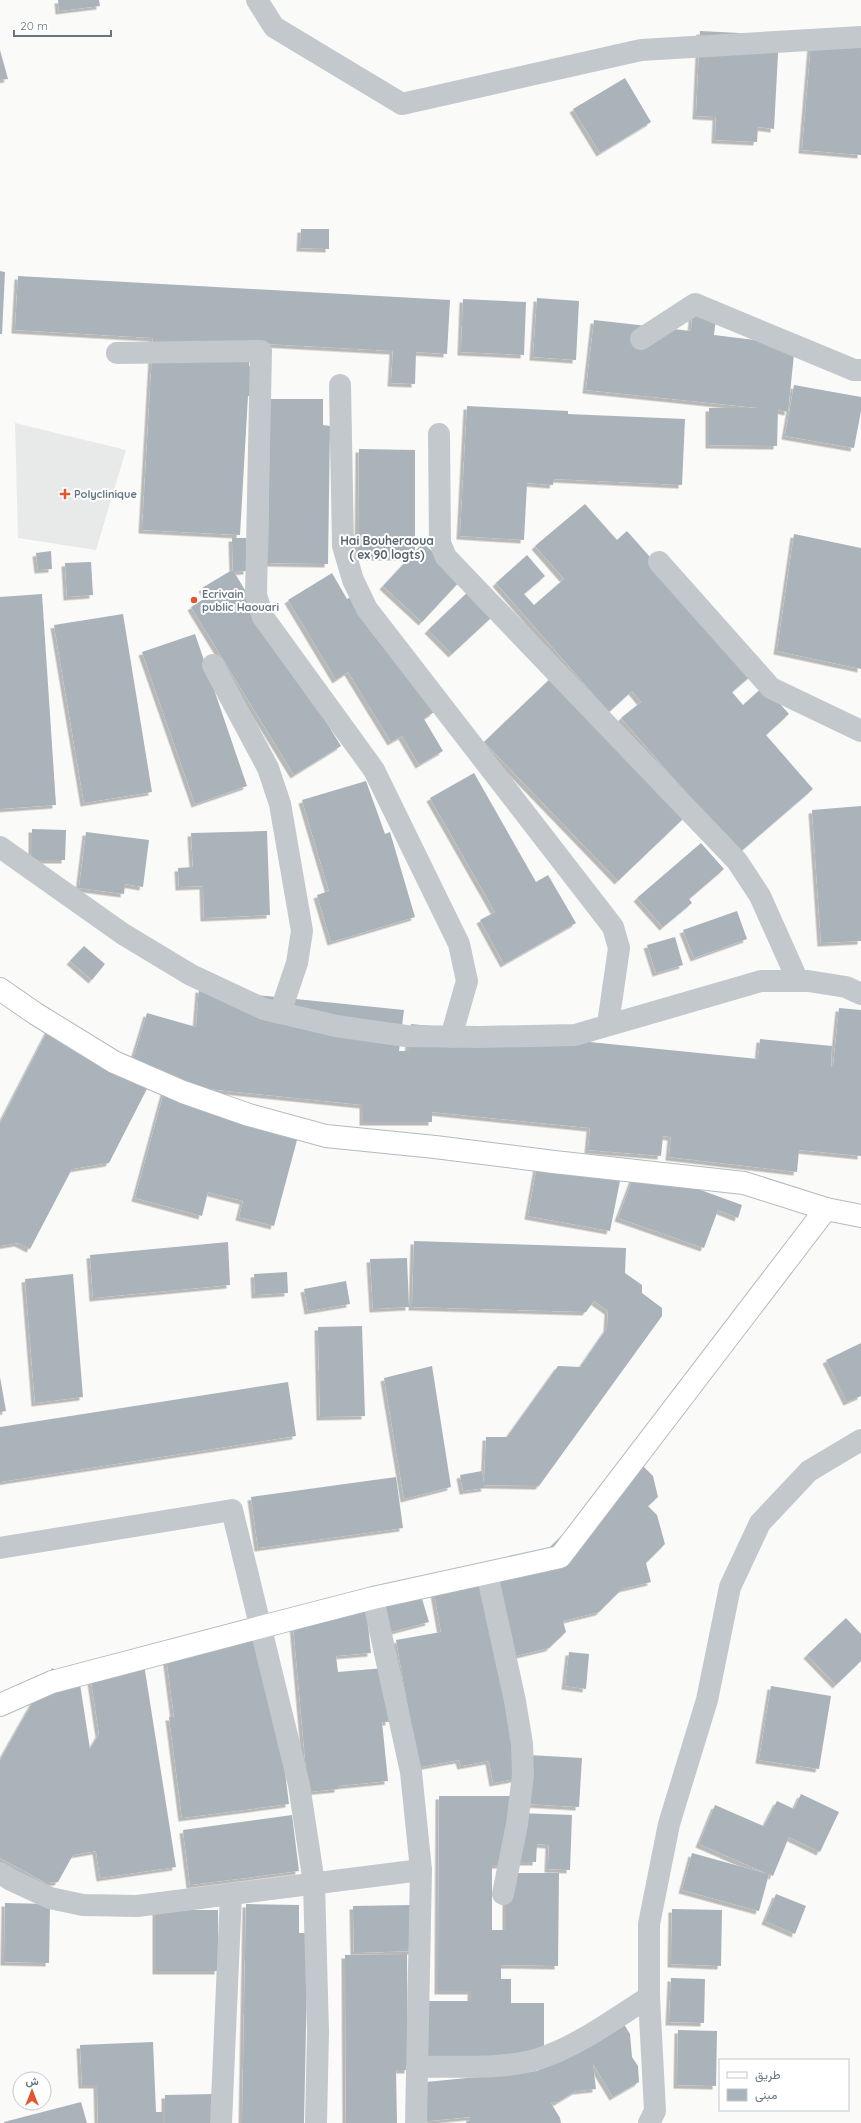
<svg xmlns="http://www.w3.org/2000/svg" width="861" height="2123" font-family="Quicksand,Vazirmatn,sans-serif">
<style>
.built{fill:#e8e9e9}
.building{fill:#aab3b9;filter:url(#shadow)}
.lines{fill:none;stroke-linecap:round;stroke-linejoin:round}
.secondary-casing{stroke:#b3babf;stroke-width:24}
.street{stroke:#c3c8cc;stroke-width:22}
.secondary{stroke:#fff;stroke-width:22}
.poi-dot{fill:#e4572e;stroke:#fff;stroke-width:1.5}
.labels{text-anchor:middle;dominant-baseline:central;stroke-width:4;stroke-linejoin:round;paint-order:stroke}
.poi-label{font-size:11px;font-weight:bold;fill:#657683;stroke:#fff;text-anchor:start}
.neighbourhood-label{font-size:12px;font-weight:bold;fill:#57646e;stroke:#fff}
</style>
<defs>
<filter id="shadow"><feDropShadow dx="-3.5" dy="3.5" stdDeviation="0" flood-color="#0004"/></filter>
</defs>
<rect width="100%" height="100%" fill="#fafaf8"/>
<!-- built -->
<path class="built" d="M15 423 126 450 96 550 18 538Z"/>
<!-- building -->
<g class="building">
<path d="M58 0H99L100 6 59 11Z"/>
<path d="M700 31 779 35 774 129 758 127 757 142 715 140 716 117 696 116Z"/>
<path d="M812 33 861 38V155L802 150Z"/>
<path d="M0 50 8 79 0 80Z"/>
<path d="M625 78 651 122 600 153 573 109Z"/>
<path d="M301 229H329V249L300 248Z"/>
<path d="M0 271 5 272 2 334H0Z"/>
<path d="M18 276 450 300 447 354 416 352 415 384 391 383 393 351 250 343 249 366H252L251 396H248L240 535 142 530 153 338 15 330Z"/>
<path d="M537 298 579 301 576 360 533 357Z"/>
<path d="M463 299 526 302 524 355 461 352Z"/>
<path d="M693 306 717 309 714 335 795 345 788 412 778 410 777 446 709 445V408H758L586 390 594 320 691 331Z"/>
<path d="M794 385 861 397V411L854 448 785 436Z"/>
<path d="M270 399H323V425L330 426 328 564 268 563Z"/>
<path d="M467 406 568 411V414L685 419 682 485 554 479 553 485 527 483 524 540 460 536Z"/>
<path d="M359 449 415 450V552L423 543 462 579 422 622 383 586 410 557H358Z"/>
<path d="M585 504 617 540 627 531 753 674 732 692 743 705 764 686 789 714 766 735 813 789 739 853 621 718 641 702 632 691 609 712 496 583 527 555 545 576 524 594 534 605 564 579 535 546Z"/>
<path d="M794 534 861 548V669L777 651Z"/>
<path d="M232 538H246L247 571 234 572 341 746 294 775 191 607 207 597 202 588 232 570 233 571Z"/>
<path d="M51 551 52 569 38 570 36 553Z"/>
<path d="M91 562 93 595 67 597 65 563Z"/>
<path d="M332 573 347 599 361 591 434 712 424 719 443 751 419 765 402 736 391 742 348 672 336 680 288 600Z"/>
<path d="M470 590 494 615 452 654 428 630Z"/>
<path d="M42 594 56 805 0 809V597Z"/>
<path d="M123 614 152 792 84 803 54 625Z"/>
<path d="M195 634 247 786 195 804 142 652Z"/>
<path d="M552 677 686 816 618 881 484 742Z"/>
<path d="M474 773 536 882 548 875 576 923 504 964 480 920 495 912 430 798Z"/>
<path d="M366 781 385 834 390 832 415 917 331 942 317 895 329 891 302 800Z"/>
<path d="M861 806V941L821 943 812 810Z"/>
<path d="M32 829 66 830 65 860H32Z"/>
<path d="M267 831 270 915 204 918 203 886 179 887 178 868 193 867 191 833Z"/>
<path d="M86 832 149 840 143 887 125 884 124 894 79 888Z"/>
<path d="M701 843 724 869 689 899 692 903 663 927 637 898Z"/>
<path d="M737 911 747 939 694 958 683 930Z"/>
<path d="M675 937 683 965 656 973 647 945Z"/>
<path d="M84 946 105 964 92 980 70 961Z"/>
<path d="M199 989 404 1010 399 1051H408L411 1024 758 1059 760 1039 832 1046 831 1067H833L839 1008 861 1010V1156L799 1150 797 1172 669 1157 671 1137 663 1136 661 1156 588 1150 590 1128 432 1112V1122H363V1105L189 1087 131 1066 147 1013 196 1027Z"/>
<path d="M49 1028 151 1081 109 1163 72 1169 30 1249 18 1243 0 1246V1123Z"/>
<path d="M165 1088 300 1129 274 1226 239 1217 243 1201 208 1192 202 1216 135 1198Z"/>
<path d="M537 1166 620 1181 610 1231 528 1216Z"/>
<path d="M637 1167 742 1205 738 1218 718 1210 704 1248 618 1218Z"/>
<path d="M414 1241 626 1248 625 1273 642 1285V1293L662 1308V1316L539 1486 484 1485 485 1488 463 1491 460 1475 482 1471 484 1483 486 1437H507L558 1366 580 1367 607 1328 608 1311 594 1301 586 1312 412 1307Z"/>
<path d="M228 1242 230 1285 93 1298 90 1255Z"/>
<path d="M407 1258 409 1307 373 1309 370 1259Z"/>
<path d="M287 1272 288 1293 255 1295 254 1274Z"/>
<path d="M73 1274 83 1397 35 1403 25 1279Z"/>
<path d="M346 1281 350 1304 308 1311 304 1289Z"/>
<path d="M362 1326 365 1416 320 1417 318 1327Z"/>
<path d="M861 1343V1396L847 1402 826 1360Z"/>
<path d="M432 1366 451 1487 404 1499 384 1378Z"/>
<path d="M0 1377 6 1411 0 1412Z"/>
<path d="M288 1382 296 1436 0 1482V1427Z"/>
<path d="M638 1461 653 1476 658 1497 648 1506 657 1515 665 1544 646 1563 651 1582 622 1589 599 1612 563 1621 566 1632 549 1648 516 1656 493 1565 546 1551Z"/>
<path d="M396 1477 403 1528 258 1548 251 1497Z"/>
<path d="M482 1567 520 1778 493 1783 489 1761 461 1766 459 1760 415 1768 410 1719 396 1640 441 1632 431 1575Z"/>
<path d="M420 1592 429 1622 391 1632 382 1602Z"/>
<path d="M366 1606 371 1653 336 1656 338 1672 384 1668 389 1722H382L388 1781 338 1786V1789L308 1792 292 1613Z"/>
<path d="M846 1618 861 1634V1661L836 1685 807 1655Z"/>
<path d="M268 1635 289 1804 182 1818 169 1717H174L165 1648Z"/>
<path d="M569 1652 589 1654 586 1689 565 1686Z"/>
<path d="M143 1658 176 1867 100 1878 96 1851 73 1855 58 1882 46 1883 0 1858V1760L52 1668 80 1684 90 1749 99 1734 89 1667Z"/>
<path d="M771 1686 831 1696 819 1769 759 1760Z"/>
<path d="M529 1755 582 1758 579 1807 527 1804Z"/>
<path d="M801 1794 839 1812 820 1852 789 1837 773 1876 769 1874 759 1911 682 1890 692 1853 768 1874 699 1844 715 1805 768 1828 764 1826 777 1801 794 1809Z"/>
<path d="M439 1796H511V1865H492V1930H506V1873H559L558 1966 501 1965V1979H511V2003H544V2060H424L425 2001H471V1991H438Z"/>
<path d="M518 1813 572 1815 570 1870 548 1869 549 1845 537 1844 536 1862H516Z"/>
<path d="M292 1815 299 1871 190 1885 183 1830Z"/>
<path d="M776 1894 806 1906 795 1934 765 1921Z"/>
<path d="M5 1903 50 1904 49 1963 4 1962Z"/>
<path d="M246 1904 299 1905V1933H308L304 2123H242Z"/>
<path d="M412 1905 413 1951 354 1953 353 1906Z"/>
<path d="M672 1909 722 1910 721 1966 671 1964Z"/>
<rect x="156" y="1910" width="62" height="61"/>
<path d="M407 1954 408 2070H396L397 2123H346L345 1955Z"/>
<path d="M671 1978 705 1979 704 2023 669 2022Z"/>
<path d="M622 2021 630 2034 632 2057 638 2066 639 2082 613 2097 593 2064 596 2089 576 2091 558 2102 551 2103 560 2118 561 2123H465L470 2120V2117L419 2122 416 2083 537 2071Z"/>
<path d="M678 2030 717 2031 716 2086 677 2085Z"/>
<path d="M153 2042 156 2112H163V2123H98L97 2085H82L80 2045Z"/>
<path d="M214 2094 215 2123H165V2095Z"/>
<path d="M81 2102 87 2123H4V2122Z"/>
</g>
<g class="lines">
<!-- secondary casing -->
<g class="secondary-casing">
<g id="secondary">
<path d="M0 989 36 1014 114 1062 183 1092 249 1115 326 1136 435 1147 554 1162 744 1183 826 1209 861 1216"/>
<path d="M0 1705 52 1682 261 1627 373 1598 560 1557 826 1209"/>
</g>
</g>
<!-- street -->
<g class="street">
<path d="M257 0 274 27 402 104 641 50 861 37"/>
<path d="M641 339 695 304 854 370H861"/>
<path d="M117 353 261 351 256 595 263 617 374 770 459 944 467 981 451 1037"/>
<path d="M340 385 343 546 353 580 367 609 613 927 619 948 608 1024"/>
<path d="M439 434 440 543 446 557 737 861 760 896 798 981"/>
<path d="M659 562 771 688 861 731"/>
<path d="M213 665 268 768 280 804 302 931 297 963 280 1013"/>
<path d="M0 847 123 934 191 975 264 1009 336 1026 406 1036 480 1037 575 1035 761 981H808L846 987 861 994"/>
<path d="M0 1548 232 1510 299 1785 314 1883 318 2032 316 2123"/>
<path d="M487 1573 515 1701 522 1744 523 1775 517 1824 503 1894"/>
<path d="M373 1598 411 1772 421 1870 416 2123"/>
<path d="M0 1873 11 1880 50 1898 83 1905 137 1906 421 1870"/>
<path d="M417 2067C454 2066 507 2070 541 2058 580 2045 615 2018 649 1997"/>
<path d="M221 2123 231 1894"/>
<path d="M649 2123 655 2111 649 1997V1924L669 1824 707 1700 730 1587 760 1523 809 1471 861 1440"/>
</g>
<!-- secondary -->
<use href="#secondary" class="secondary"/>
</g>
<!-- markers -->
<g class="poi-dot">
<path d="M63 488h4v4h4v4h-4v4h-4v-4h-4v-4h4z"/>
<circle cx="194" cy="600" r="4"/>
</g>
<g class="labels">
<!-- poi labels -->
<g class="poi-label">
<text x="74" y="494">Polyclinique</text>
<text x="202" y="594">Ecrivain<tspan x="202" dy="13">public Haouari</tspan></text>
</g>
<!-- neighbourhood labels -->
<g class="neighbourhood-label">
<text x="387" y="540">Hai Bouheraoua<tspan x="387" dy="14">( ex 90 logts)</tspan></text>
</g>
</g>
<!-- legend -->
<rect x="719" y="2059" width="130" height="52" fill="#ffffff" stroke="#c1c8cd"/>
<rect x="727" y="2072" width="20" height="6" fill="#ffffff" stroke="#c1c8cd"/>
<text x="755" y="2079" font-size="12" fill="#657683">طريق</text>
<rect x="727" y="2089" width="20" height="12" fill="#aab3b9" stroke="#c1c8cd"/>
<text x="755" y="2099" font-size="12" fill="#657683">مبنى</text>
<!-- north arrow -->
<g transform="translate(32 2091)"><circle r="19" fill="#ffffff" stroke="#c1c8cd"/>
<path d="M0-3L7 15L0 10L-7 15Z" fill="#e4572e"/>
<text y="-6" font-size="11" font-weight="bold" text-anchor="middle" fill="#657683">ش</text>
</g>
<!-- scale -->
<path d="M14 30v6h97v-6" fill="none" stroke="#657683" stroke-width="2"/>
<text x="20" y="30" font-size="12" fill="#657683" stroke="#ffffff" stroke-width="3" paint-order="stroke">20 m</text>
</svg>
